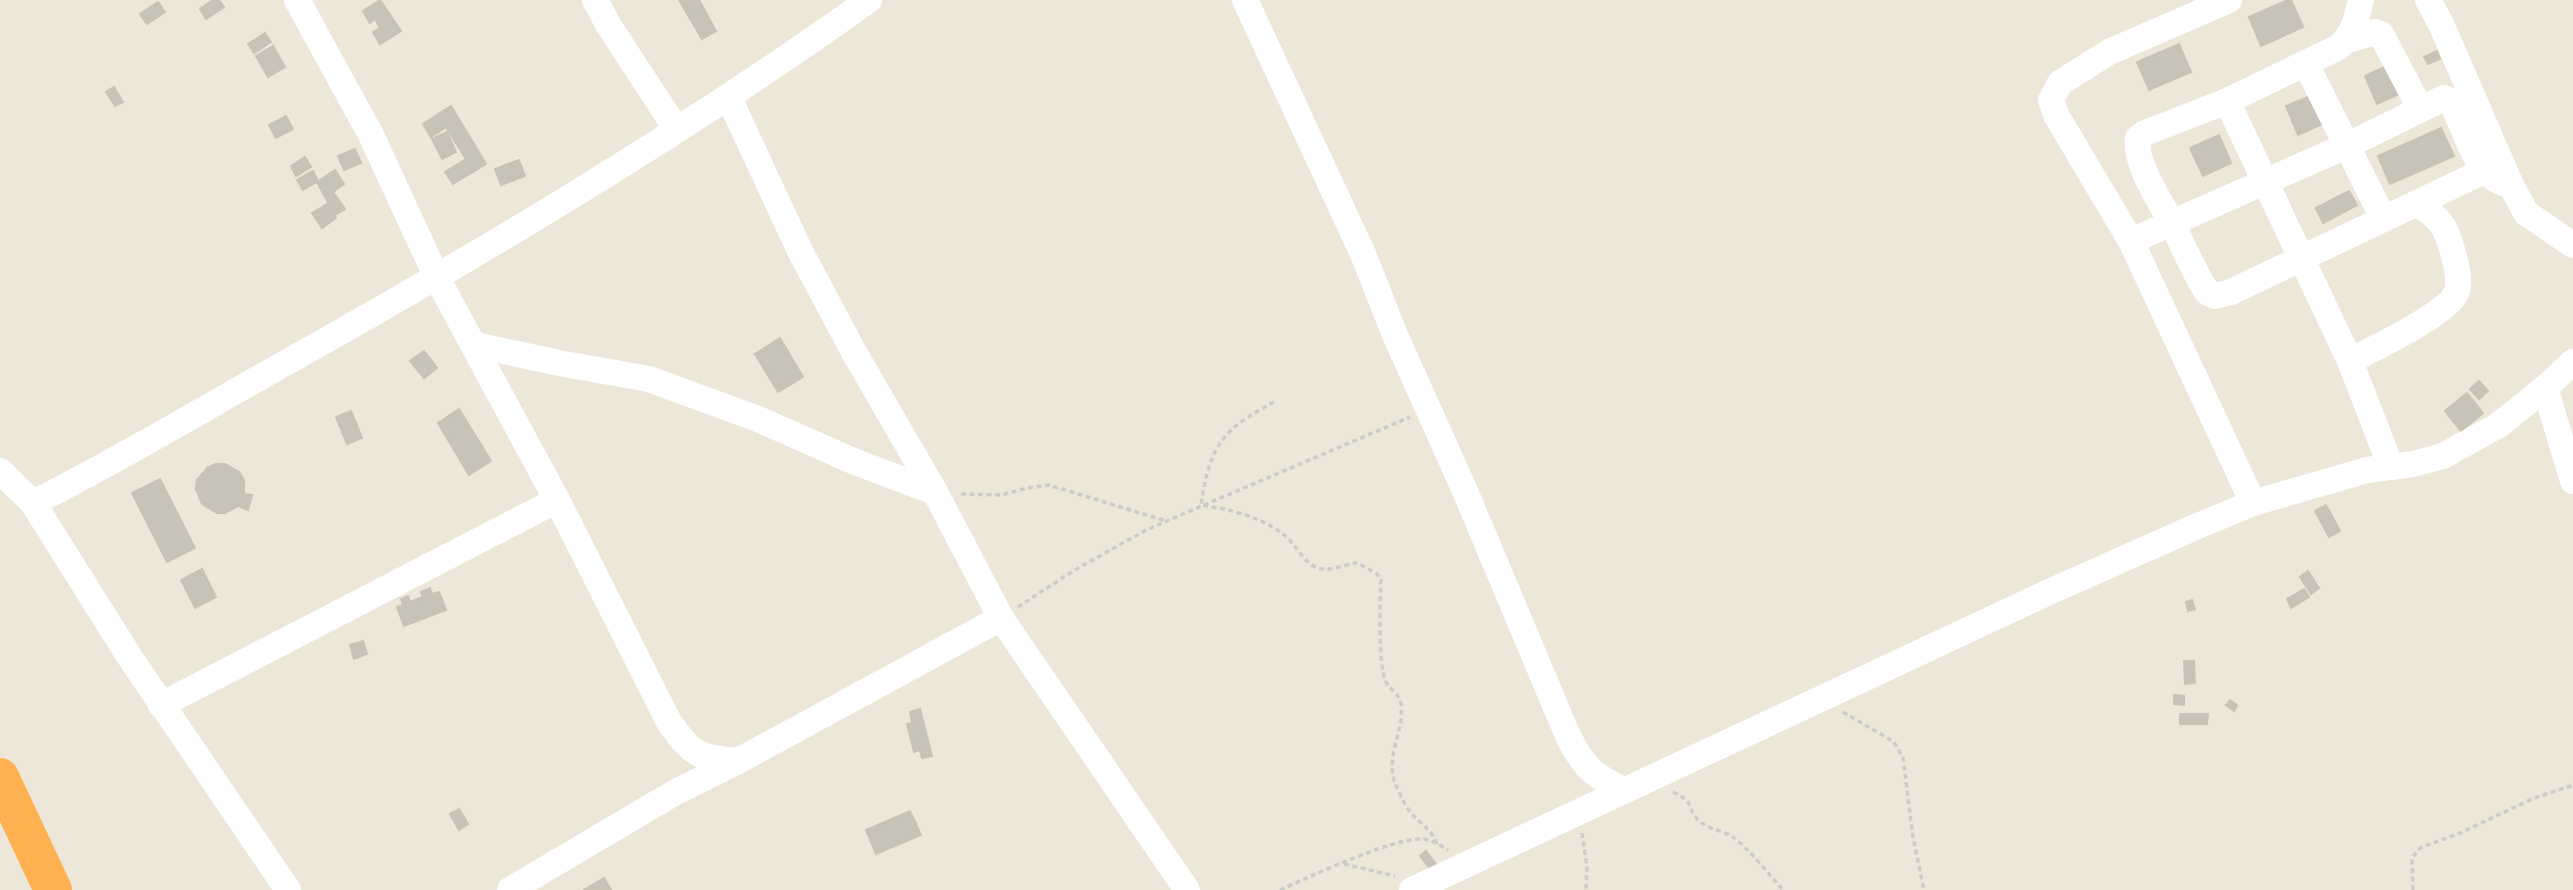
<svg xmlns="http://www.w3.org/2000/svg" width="2573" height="890" font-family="'DejaVu Sans',sans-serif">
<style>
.building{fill:#c8c3b9;stroke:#c8c3b3;stroke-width:2}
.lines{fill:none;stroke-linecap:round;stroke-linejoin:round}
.path{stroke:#ccc;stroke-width:3.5;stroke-dasharray:5 3.5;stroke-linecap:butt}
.minor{stroke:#fff;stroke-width:26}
.highway{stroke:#ffb152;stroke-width:38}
</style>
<rect width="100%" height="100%" fill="#ede7da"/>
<!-- building -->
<g class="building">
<path d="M213 0H219L224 7 206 19 200 9Z"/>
<path d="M380 0 401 31 380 44 373 32 380 28 375 19 370 23 363 11Z"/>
<path d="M679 0H699L716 31 702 39Z"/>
<path d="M2288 0H2291L2303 27 2261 46 2249 17Z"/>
<path d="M158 2 165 12 147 24 140 14Z"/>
<path d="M265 33 271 42 254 53 248 44Z"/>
<path d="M2179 44 2191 72 2149 90 2137 62Z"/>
<path d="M273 46 285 67 268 77 256 56Z"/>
<path d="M2437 51 2440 59 2428 64 2424 57Z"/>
<path d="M2393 63 2406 91 2377 104 2365 76Z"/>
<path d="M114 87 123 102 115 106 106 92Z"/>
<path d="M2315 94 2327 122 2298 135 2286 106Z"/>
<path d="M451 106 486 164 453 184 445 172 466 159 446 127 431 137 423 124Z"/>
<path d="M286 116 293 129 276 138 269 125Z"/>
<path d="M2441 128 2454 156 2390 184 2378 156Z"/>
<path d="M447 132 456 152 442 159 432 139Z"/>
<path d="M2219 135 2231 163 2203 176 2190 148Z"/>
<path d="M355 149 361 163 344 170 338 156Z"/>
<path d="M305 157 311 167 296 176 291 166Z"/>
<path d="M519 160 525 176 501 185 495 169Z"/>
<path d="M335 170 344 184 333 192 345 209 335 215 317 182Z"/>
<path d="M313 171 318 181 303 190 297 180Z"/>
<path d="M2349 191 2357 205 2323 223 2316 208Z"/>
<path d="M327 204 336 218 322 228 312 213Z"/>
<path d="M780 338 803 377 778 392 755 354Z"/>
<path d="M424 351 437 368 424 378 410 361Z"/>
<path d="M2479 381 2488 391 2479 399 2470 389Z"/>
<path d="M2467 393 2483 413 2461 431 2445 411Z"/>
<path d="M459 409 491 461 469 475 438 423Z"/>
<path d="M351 411 362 438 347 444 336 417Z"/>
<path d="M216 464H225L239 472 244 480V494L252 495 248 510 238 506 225 513H217L202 504 196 489 197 480 208 467Z"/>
<path d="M160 479 195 548 167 562 132 493Z"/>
<path d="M2326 505 2340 531 2329 537 2315 511Z"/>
<path d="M202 569 216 597 195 608 181 580Z"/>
<path d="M2308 571 2319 588 2311 594 2300 577Z"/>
<path d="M430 588 432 594 439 592 446 610 404 626 397 607 403 605 401 599 408 596 410 602 423 597 421 592Z"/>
<path d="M2304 589 2309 597 2291 608 2287 599Z"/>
<path d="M2192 600 2195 609 2188 611 2186 602Z"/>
<path d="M363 641 367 654 354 659 350 645Z"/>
<path d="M2184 661H2194L2195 683 2185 684Z"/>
<path d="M2174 695 2184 696V705L2174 704Z"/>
<path d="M2230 700 2237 705 2234 711 2226 705Z"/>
<path d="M920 709 932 756 922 758 920 750 914 752 907 724 912 723 910 712Z"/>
<path d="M2180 714H2208L2207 724H2180Z"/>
<path d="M459 809 468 824 459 830 450 814Z"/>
<path d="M910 811 921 835 876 854 866 830Z"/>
<path d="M1426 851 1436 864 1430 869 1420 856Z"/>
<path d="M604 878 611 890H584Z"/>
</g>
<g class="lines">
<!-- path -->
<g class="path">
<path d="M1274 402C1221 430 1210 446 1201 505 1229 509 1262 517 1284 535 1295 543 1302 560 1315 567 1328 573 1345 564 1358 563L1377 574 1381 580C1380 601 1378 665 1386 682 1390 690 1400 694 1401 704 1405 731 1385 754 1395 783 1399 792 1404 804 1410 812 1420 824 1431 828 1437 844"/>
<path d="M961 494 1001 495 1027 488 1049 485 1166 521"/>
<path d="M1018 607 1073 571 1148 529 1410 417"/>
<path d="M1843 712 1894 742 1903 758 1913 837 1924 890"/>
<path d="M1673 792C1697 804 1685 805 1698 820 1706 829 1723 830 1733 837 1752 852 1767 872 1783 890"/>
<path d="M1582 833 1587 867 1586 890"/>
<path d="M1344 864 1395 876"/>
<path d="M1280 890C1309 877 1394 837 1423 839 1432 840 1440 845 1448 850"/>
<path d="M2413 890 2412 858 2420 848 2460 833 2532 799 2573 785"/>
</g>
<!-- minor -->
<g class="minor">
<path d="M297 0 371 135 437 278 557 500 669 722C693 755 696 757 738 761"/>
<path d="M595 0 609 26 677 130"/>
<path d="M1245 0 1363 254 1395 335 1465 491 1568 736C1584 767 1591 774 1623 790"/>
<path d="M2229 0 2109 52 2060 83 2051 100 2056 115 2131 241 2253 503"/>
<path d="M2361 0C2357 17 2353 35 2339 47L2227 101 2145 133 2138 138C2134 163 2160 201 2172 223 2183 246 2193 270 2207 292L2215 296 2231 292 2484 171"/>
<path d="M2428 0 2441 24 2511 185 2526 213 2573 245"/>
<path d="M2348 40 2375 32 2381 34 2420 108"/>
<path d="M2306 64 2383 218"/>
<path d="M729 98 800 251 855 354 935 492 1001 618 1187 890"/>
<path d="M2227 101 2350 361 2391 467"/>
<path d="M2131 241 2346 146 2444 98 2451 101C2466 129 2476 181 2511 185"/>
<path d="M475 345 559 363 649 379 758 419 853 461 935 492"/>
<path d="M2350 361C2373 349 2450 313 2457 291 2460 280 2456 263 2453 253 2446 225 2440 219 2417 203"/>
<path d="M2545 388 2573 481"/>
<path d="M0 471 33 503 129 656 288 890"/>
<path d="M33 503C115 462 193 415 273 370 477 256 679 136 869 0"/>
<path d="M161 705 557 500"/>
<path d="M510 890 674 793 738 761 1001 618"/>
<path d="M1412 890 2049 592 2193 528 2253 503 2367 470 2413 464 2443 456 2499 425 2545 388 2573 362"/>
</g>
<!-- highway -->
<path class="highway" d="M0 777 53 890"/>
</g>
</svg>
